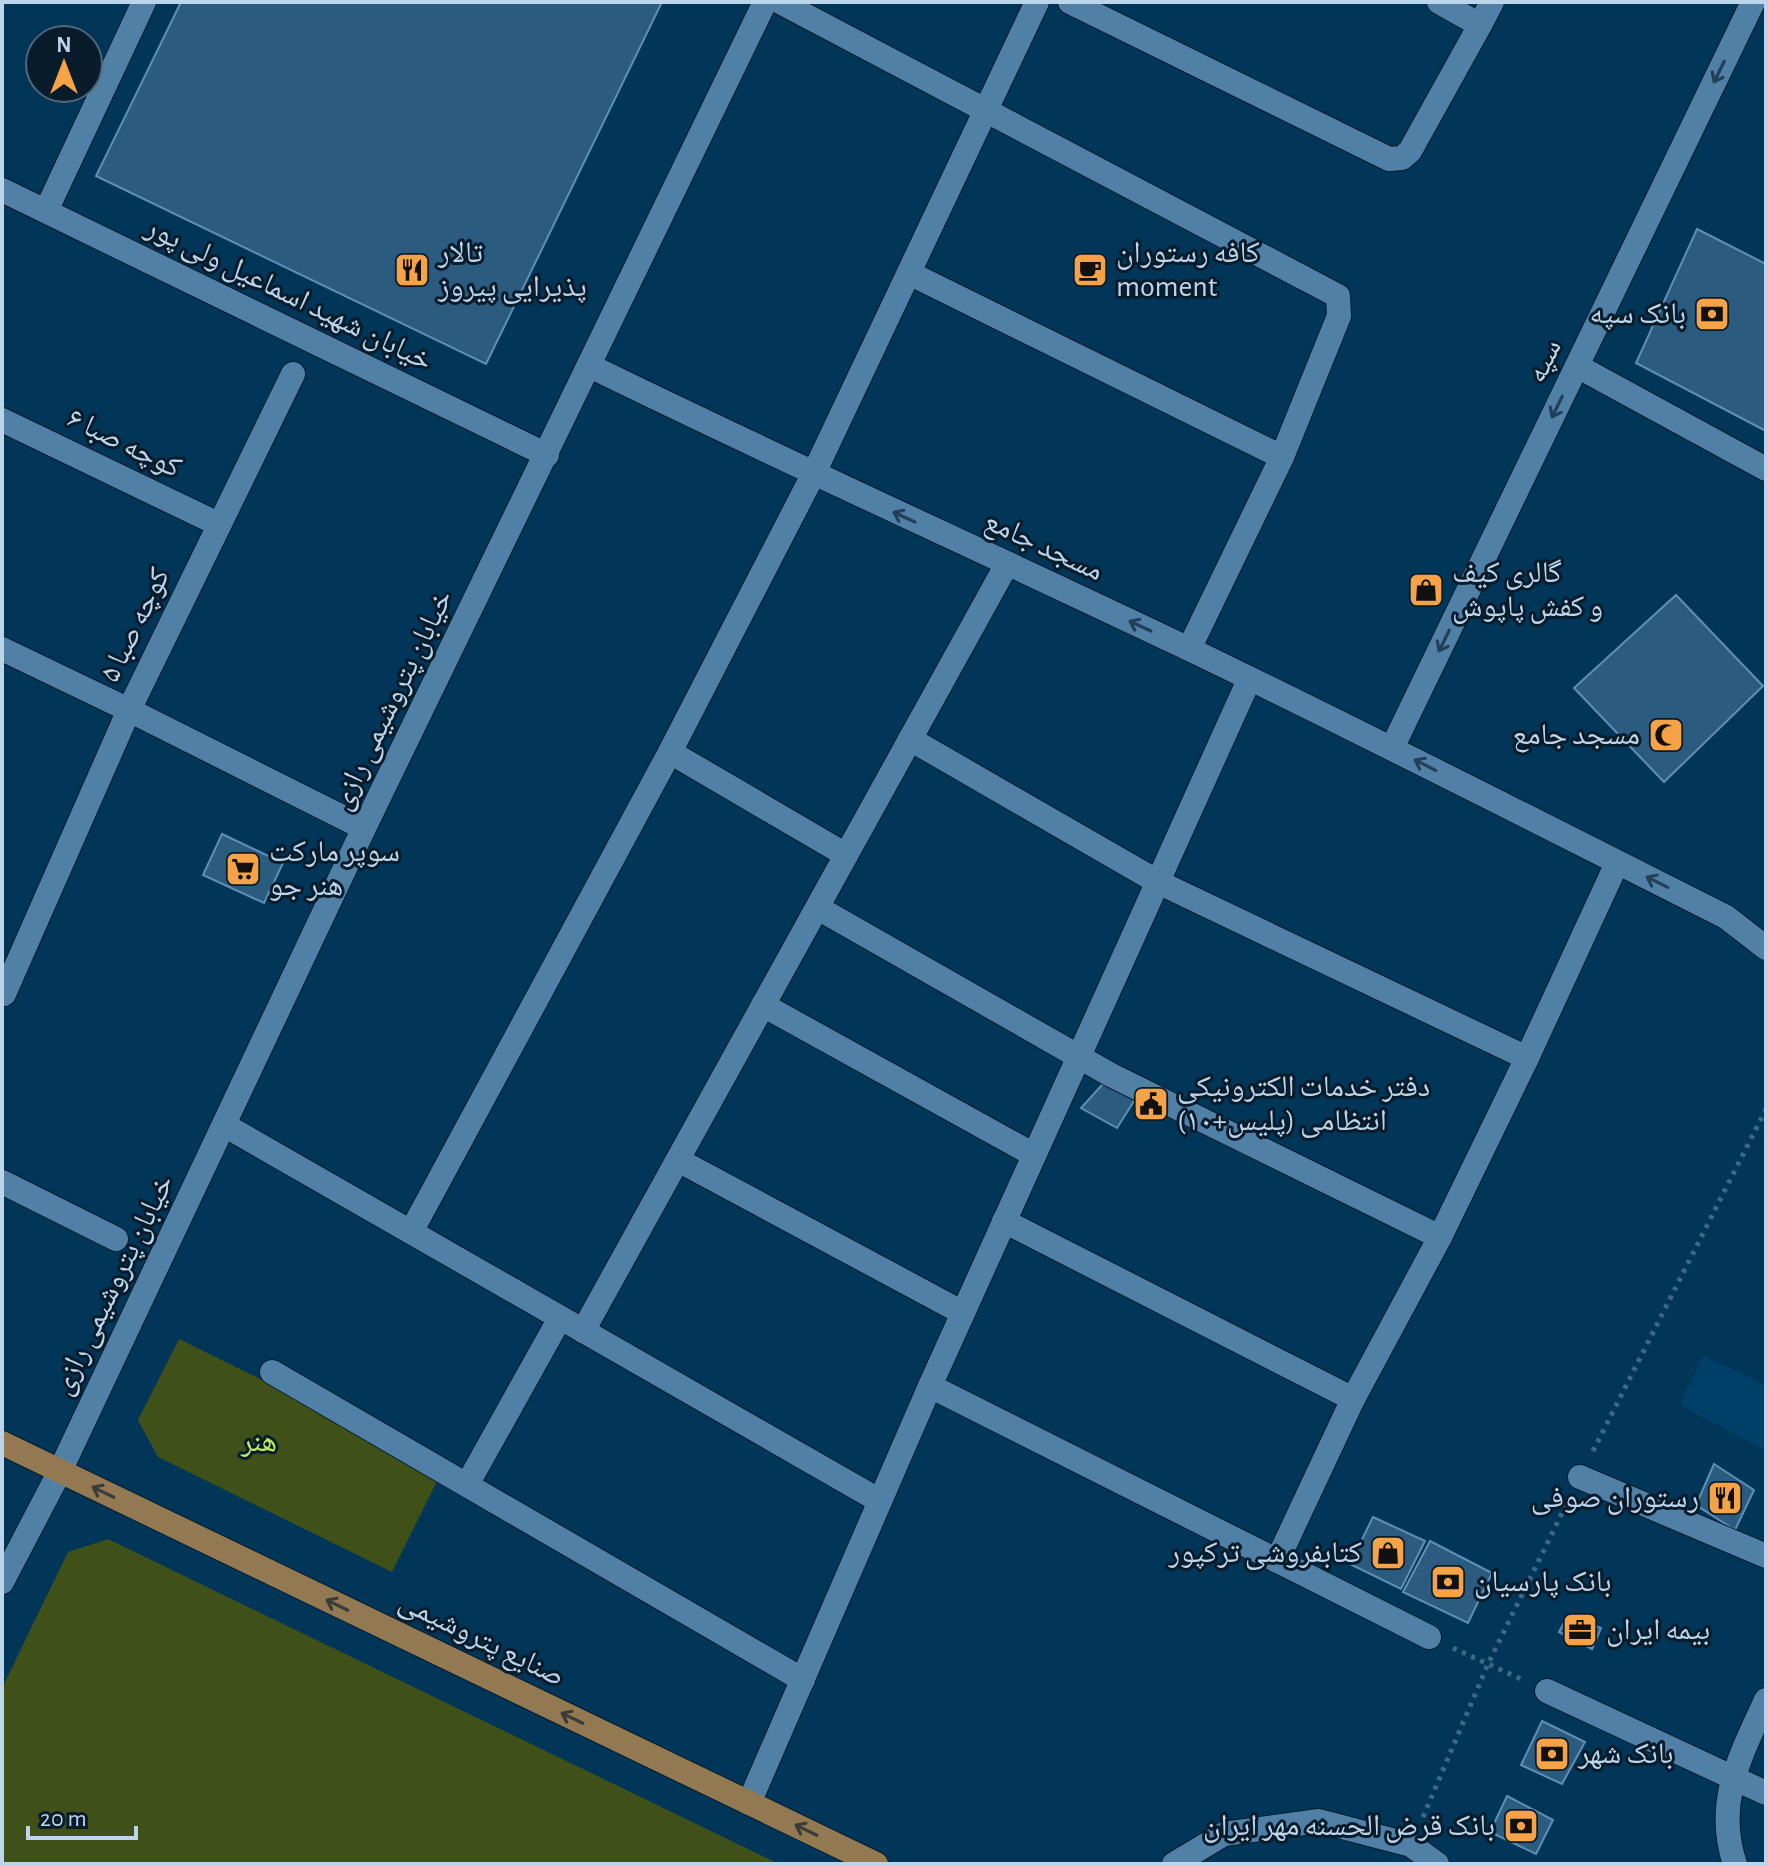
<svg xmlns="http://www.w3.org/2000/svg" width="1768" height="1866" font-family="'Alegreya Sans','Noto Naskh Arabic',sans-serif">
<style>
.built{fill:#014068}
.green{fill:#3f5118}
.building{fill:#2c5b80;stroke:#5f8fb7;stroke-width:2}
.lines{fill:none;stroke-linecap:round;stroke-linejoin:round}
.minor-casing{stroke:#041c2f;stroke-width:26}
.major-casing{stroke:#041c2f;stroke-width:26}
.path{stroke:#3d6887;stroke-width:5;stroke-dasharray:4 6;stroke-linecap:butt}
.minor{stroke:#5180a7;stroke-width:24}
.major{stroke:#937952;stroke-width:24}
.oneway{stroke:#223f57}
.oneway2{stroke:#393d39}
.labels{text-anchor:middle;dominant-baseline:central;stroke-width:6;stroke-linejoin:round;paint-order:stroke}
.poi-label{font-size:30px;fill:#bdd5eb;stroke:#091c2c;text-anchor:start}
.street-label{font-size:30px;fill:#bdd5eb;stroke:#091c2c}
.park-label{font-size:30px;fill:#c0ee60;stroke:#091c2c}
</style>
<rect width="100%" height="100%" fill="#023658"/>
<!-- built -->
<path class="built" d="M1703 1356 1766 1385V1451L1680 1405Z"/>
<!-- green -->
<g class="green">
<path d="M179 1339 443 1469 392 1572 158 1457 138 1420Z"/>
<path d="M108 1539 779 1864H2V1688L68 1552Z"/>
</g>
<!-- building -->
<g class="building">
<path d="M181 2H662L486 364 96 176Z"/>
<path d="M1697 229 1766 264V431L1636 363Z"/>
<path d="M1676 595 1763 686 1664 782 1574 688Z"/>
<path d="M222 834 283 863 264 903 203 875Z"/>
<path d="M1111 1075 1141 1090 1117 1128 1081 1108Z"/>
<path d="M1714 1464 1754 1490 1735 1530 1696 1505Z"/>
<path d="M1373 1517 1425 1541 1401 1589 1350 1564Z"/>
<path d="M1430 1541 1492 1573 1468 1623 1403 1592Z"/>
<path d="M1568 1615 1601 1628 1592 1649 1559 1632Z"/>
<path d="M1542 1721 1585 1742 1562 1784 1521 1765Z"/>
<path d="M1507 1796 1553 1820 1536 1854 1490 1832Z"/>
</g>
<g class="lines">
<!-- minor casing -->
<g class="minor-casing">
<g id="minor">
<path d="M780 2 1338 296 1339 316 1282 457 1189 649"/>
<path d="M1070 2 1389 159 1402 158 1410 151 1480 25"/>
<path d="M1439 2 1480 25 1492 2"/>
<path d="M2 190 547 455"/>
<path d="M46 211 144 2"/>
<path d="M909 273 1282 457"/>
<path d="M590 366C788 463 988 553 1187 648 1368 735 1547 827 1726 917L1766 948"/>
<path d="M1577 366 1766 469"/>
<path d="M293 374 129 710 364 828"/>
<path d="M2 420 218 524"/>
<path d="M2 649 129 710 4 994"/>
<path d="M910 739 1158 882 1527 1058 1440 1237"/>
<path d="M1392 748 1753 2"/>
<path d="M670 752 846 855"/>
<path d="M818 908 1111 1075 1440 1237 1353 1399 1277 1561"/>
<path d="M763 1005 1034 1155"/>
<path d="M1527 1058 1617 863"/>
<path d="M226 1126 880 1501"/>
<path d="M678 1160 963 1313"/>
<path d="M2 1182 116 1239"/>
<path d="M1004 1221 1353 1399"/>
<path d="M411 1232 670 752 813 475 1037 2"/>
<path d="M583 1331 1007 564"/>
<path d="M272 1372 803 1680"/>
<path d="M930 1386 1429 1637"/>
<path d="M1580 1477 1766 1556"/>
<path d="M468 1483 560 1318"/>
<path d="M2 1582 60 1471 364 828 765 2"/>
<path d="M1547 1691 1766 1793"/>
<path d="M749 1803 930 1386 1249 680"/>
<path d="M1174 1864 1224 1834 1319 1821 1411 1845 1437 1864"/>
<path d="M1735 1864C1714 1802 1741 1755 1766 1700"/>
</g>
</g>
<!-- major casing -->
<g class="major-casing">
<path id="major" d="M2 1443 876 1864"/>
</g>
<!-- path -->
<g class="path">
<path d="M1593 1451 1766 1109"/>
<path d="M1453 1648 1521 1679"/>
<path d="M1423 1817 1488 1664 1567 1503"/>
</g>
<!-- minor -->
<use href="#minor" class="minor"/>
<!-- major -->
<use href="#major" class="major"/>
</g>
<!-- one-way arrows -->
<defs><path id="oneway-shaft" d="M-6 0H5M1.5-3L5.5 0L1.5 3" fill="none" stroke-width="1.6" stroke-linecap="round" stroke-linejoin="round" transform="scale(2)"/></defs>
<g class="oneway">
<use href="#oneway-shaft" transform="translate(1719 72) rotate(116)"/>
<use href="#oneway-shaft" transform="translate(1557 407) rotate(116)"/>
<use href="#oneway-shaft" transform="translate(904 517) rotate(-155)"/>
<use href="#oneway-shaft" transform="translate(1140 626) rotate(-155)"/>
<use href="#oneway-shaft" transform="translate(1444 641) rotate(116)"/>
<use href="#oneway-shaft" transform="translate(1425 765) rotate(-153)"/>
<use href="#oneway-shaft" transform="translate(1657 882) rotate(-153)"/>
</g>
<g class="oneway2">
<use href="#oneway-shaft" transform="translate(103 1492) rotate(-154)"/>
<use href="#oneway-shaft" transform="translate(337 1605) rotate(-154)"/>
<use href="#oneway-shaft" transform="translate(572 1718) rotate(-154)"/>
<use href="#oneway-shaft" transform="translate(806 1830) rotate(-154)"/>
</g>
<!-- icons -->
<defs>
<g id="restaurant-square" transform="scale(1.8)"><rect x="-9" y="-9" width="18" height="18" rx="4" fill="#f6a247" stroke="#091c2c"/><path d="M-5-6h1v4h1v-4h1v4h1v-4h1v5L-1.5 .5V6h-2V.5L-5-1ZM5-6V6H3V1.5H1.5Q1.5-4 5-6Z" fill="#111"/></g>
<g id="cafe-square" transform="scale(1.8)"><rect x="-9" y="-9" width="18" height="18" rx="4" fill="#f6a247" stroke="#091c2c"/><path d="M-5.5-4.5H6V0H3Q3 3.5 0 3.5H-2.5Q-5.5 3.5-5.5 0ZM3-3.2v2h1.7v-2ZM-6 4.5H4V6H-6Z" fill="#111"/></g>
<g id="bank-square" transform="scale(1.8)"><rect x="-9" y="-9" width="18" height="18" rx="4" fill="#f6a247" stroke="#091c2c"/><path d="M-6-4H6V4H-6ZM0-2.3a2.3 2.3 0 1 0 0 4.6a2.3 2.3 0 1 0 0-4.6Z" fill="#111"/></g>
<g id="shop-square" transform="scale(1.8)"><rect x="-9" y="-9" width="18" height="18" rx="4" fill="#f6a247" stroke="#091c2c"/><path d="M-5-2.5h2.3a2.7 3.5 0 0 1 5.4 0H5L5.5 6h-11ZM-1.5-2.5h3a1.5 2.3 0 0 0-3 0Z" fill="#111"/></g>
<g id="mosque-square" transform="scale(1.8)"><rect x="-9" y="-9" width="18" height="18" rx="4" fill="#f6a247" stroke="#091c2c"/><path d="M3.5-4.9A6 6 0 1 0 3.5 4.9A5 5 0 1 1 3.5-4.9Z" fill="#111"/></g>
<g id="supermarket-square" transform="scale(1.8)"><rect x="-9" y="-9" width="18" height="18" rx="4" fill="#f6a247" stroke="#091c2c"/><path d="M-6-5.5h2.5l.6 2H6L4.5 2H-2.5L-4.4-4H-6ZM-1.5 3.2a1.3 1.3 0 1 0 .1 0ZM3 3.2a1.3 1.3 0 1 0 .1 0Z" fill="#111"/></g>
<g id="civic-square" transform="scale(1.8)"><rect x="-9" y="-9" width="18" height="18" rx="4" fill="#f6a247" stroke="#091c2c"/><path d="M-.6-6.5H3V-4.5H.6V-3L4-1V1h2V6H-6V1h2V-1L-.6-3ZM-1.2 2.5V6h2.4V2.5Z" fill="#111"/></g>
<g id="office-square" transform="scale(1.8)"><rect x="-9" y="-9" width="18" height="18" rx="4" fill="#f6a247" stroke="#091c2c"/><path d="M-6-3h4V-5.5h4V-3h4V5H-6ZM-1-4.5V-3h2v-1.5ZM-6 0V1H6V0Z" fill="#111"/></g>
</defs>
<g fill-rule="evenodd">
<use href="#restaurant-square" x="412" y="270"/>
<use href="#cafe-square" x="1090" y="270"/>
<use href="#bank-square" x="1712" y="314"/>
<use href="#shop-square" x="1426" y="590"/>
<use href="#mosque-square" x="1666" y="735"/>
<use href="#supermarket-square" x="243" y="869"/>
<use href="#civic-square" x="1151" y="1104"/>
<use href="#restaurant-square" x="1725" y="1498"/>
<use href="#shop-square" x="1388" y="1553"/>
<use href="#bank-square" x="1448" y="1582"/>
<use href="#office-square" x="1580" y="1630"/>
<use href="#bank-square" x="1552" y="1754"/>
<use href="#bank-square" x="1521" y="1826"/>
</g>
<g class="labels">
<!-- poi labels -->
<g class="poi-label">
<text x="438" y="253">تالار<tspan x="438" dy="34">پذیرایی پیروز</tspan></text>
<text x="1116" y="253">کافه رستوران<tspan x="1116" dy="34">moment</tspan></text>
<text x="1686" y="314" text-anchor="end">بانک سپه</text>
<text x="1452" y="573">گالری کیف<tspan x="1452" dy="34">و کفش پاپوش</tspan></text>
<text x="1640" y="735" text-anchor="end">مسجد جامع</text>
<text x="269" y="852">سوپر مارکت<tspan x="269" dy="34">هنر جو</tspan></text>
<text x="1177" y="1087">دفتر خدمات الکترونیکی<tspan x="1177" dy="34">انتظامی (پلیس+۱۰)</tspan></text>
<text x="1699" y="1498" text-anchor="end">رستوران صوفی</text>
<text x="1362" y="1553" text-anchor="end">کتابفروشی ترکپور</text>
<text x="1474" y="1582">بانک پارسیان</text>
<text x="1606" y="1630">بیمه ایران</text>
<text x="1578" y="1754">بانک شهر</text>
<text x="1495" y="1826" text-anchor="end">بانک قرض الحسنه مهر ایران</text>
</g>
<!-- street labels -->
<g class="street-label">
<text transform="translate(289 294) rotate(26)">خیابان شهید اسماعیل ولی پور</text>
<text transform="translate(1544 361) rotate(-64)">سپه</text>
<text transform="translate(124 443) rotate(26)">کوچه صبا ۶</text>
<text transform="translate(1044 546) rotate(25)">مسجد جامع</text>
<text transform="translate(135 625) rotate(-64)">کوچه صبا ۵</text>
<text transform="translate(392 700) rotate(-64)">خیابان پتروشیمی رازی</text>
<text transform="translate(113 1285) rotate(-64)">خیابان پتروشیمی رازی</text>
<text transform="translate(482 1639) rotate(26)">صنایع پتروشیمی</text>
</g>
<!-- park labels -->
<g class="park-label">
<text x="259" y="1442">هنر</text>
</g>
</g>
<!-- border -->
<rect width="1768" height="1866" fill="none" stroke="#bdd5eb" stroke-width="8"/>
<!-- north arrow -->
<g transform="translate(64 64)"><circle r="38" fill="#091c2c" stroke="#516678" stroke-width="2"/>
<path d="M0-6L14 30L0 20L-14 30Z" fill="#f6a247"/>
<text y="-12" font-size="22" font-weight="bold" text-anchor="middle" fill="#bdd5eb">N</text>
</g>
<!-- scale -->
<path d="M28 1826v12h108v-12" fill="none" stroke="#bdd5eb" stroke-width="4"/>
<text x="40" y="1826" font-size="24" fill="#bdd5eb" stroke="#091c2c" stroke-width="6" paint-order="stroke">20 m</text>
</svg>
